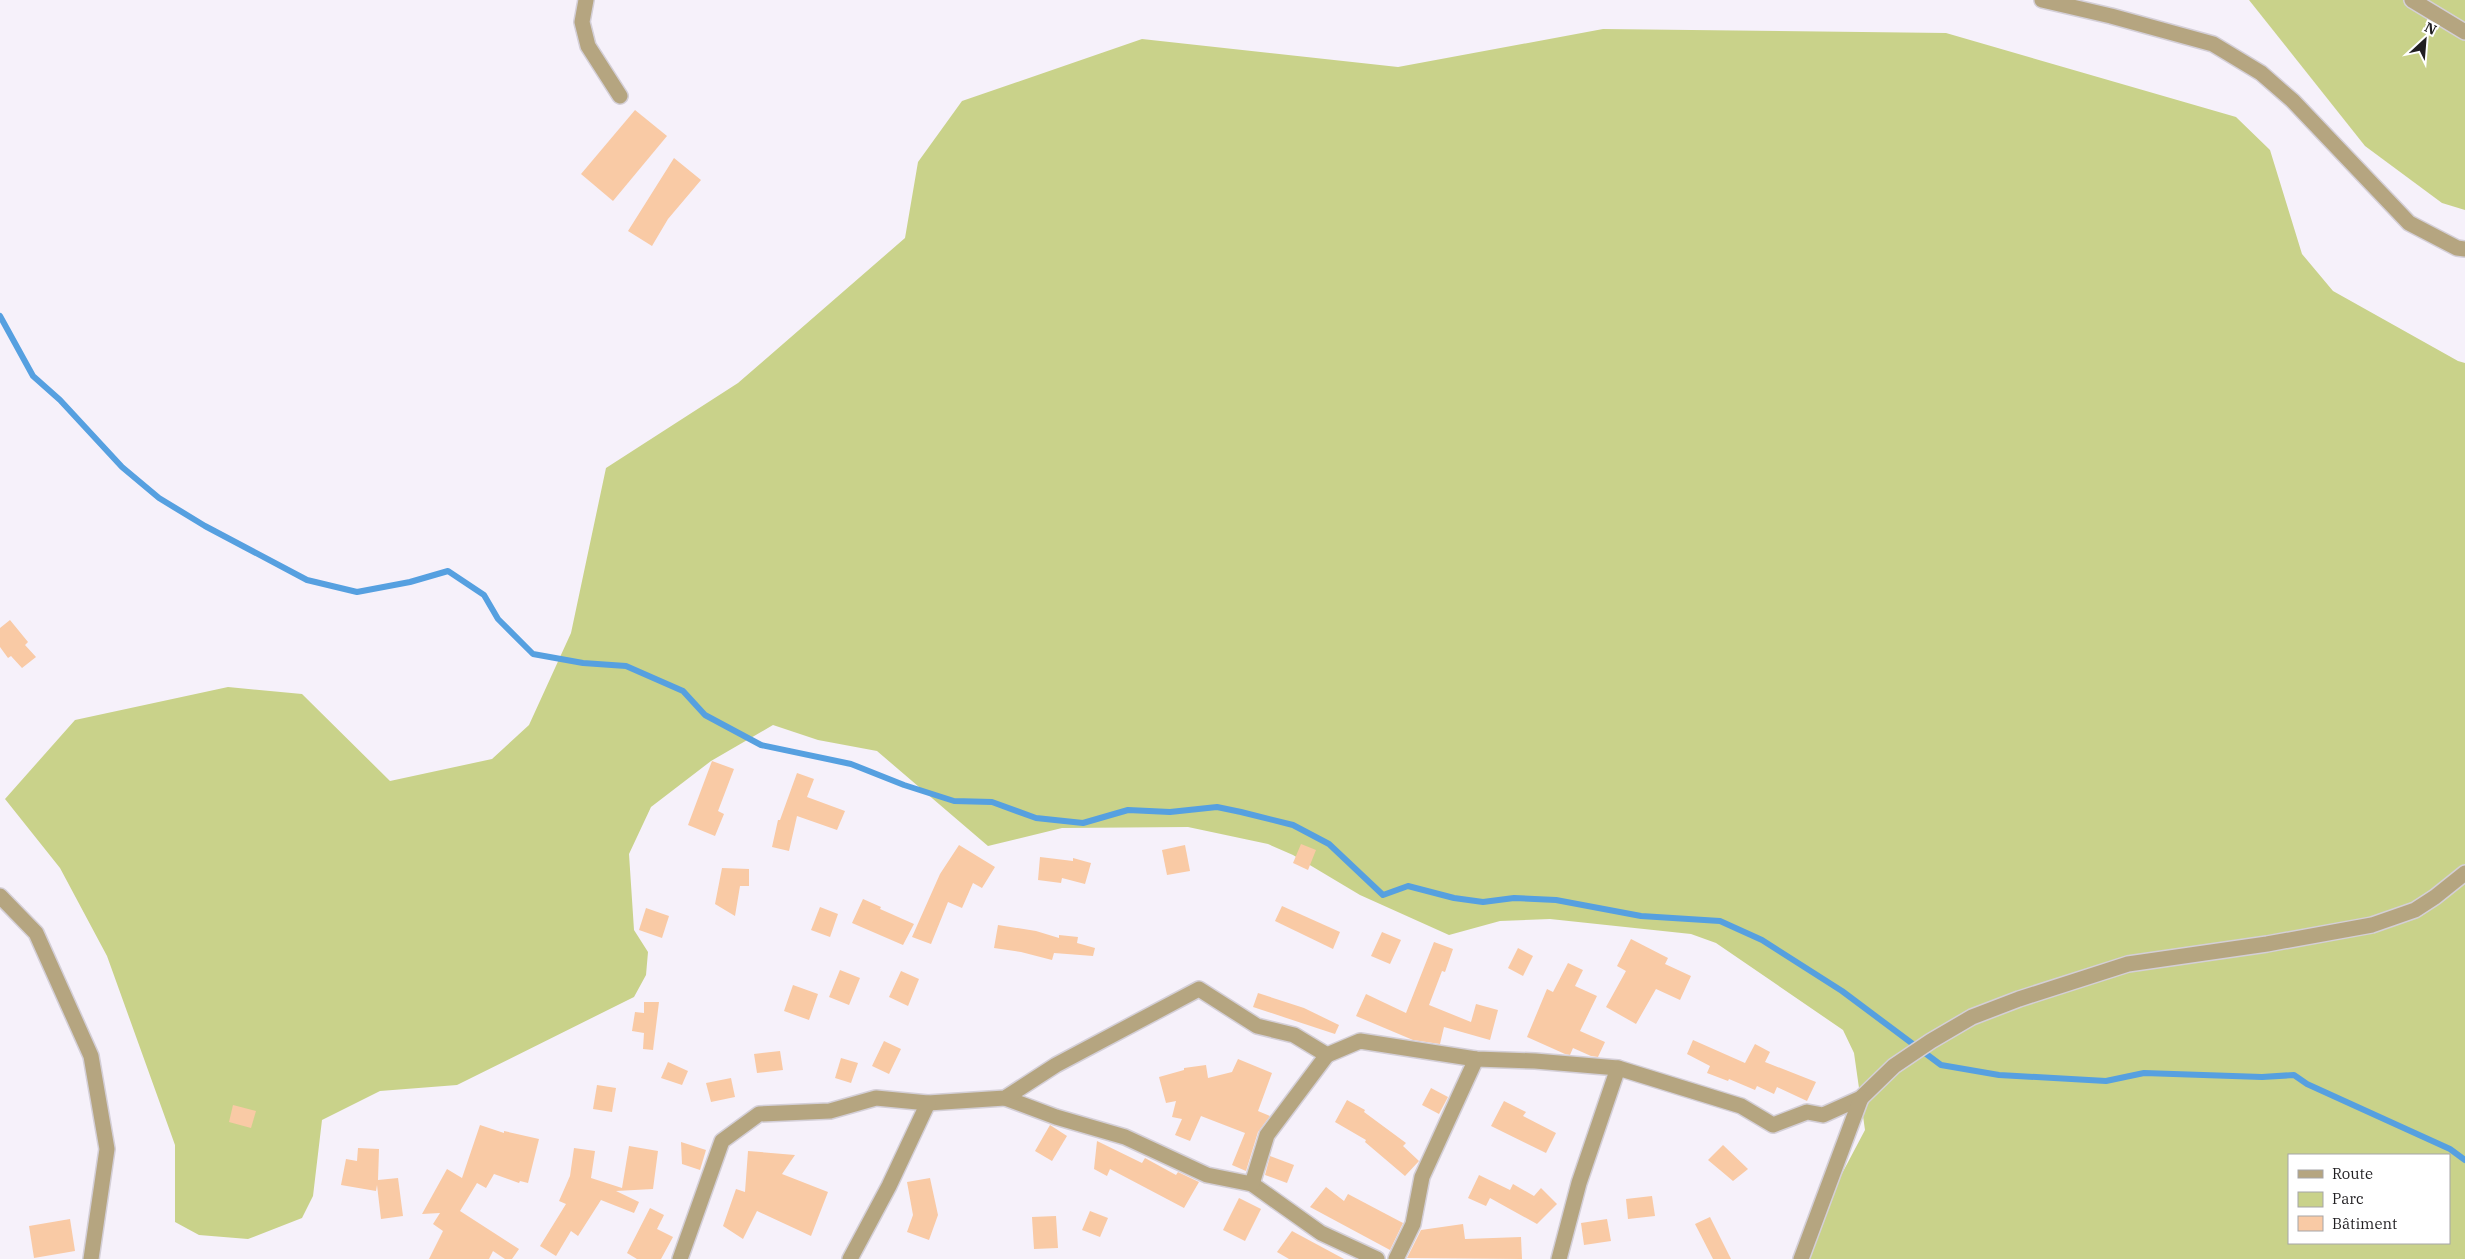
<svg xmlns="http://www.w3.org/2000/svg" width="2465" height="1259" font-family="'IBM Plex Serif',serif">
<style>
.green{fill:#c9d28a;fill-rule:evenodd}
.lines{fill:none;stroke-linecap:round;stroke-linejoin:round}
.stream{stroke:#56a0e0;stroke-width:6}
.building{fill:#f9caa5}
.minor-casing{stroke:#d4cfd7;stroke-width:18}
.minor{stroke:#b5a580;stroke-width:15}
</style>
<rect width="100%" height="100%" fill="#f6f1fa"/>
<!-- green -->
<g class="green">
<path d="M2249 0H2465V210L2442 203 2365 146Z"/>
<path d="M1603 29 1946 33 2236 117 2270 150 2302 254 2333 291 2458 361 2465 363V1259H1806L1819 1217 1865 1130 1854 1053 1843 1030 1716 943 1691 934 1550 919 1500 921 1449 935 1360 895 1293 855 1268 844 1188 827 1062 828 988 846 877 751 818 740 773 725 711 761 651 807 629 854 634 930 648 952 646 975 634 997 457 1085 380 1091 322 1120 313 1196 302 1218 248 1239 199 1235 175 1222V1145L107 956 60 868 5 799 75 720 228 687 302 694 390 781 492 759 529 725 571 633 606 468 738 383 905 238 918 162 962 101 1142 39 1398 67ZM2289 1155H2449V1243H2289Z"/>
</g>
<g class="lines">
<!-- stream -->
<path class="stream" d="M0 316 33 376 60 400 122 467 159 498 205 526 307 580 357 592 410 582 448 571 484 595 498 619 533 654 583 663 626 666 683 691 705 715 761 745 851 764 904 785 954 801 992 802 1036 818 1083 823 1128 810 1170 812 1217 807 1241 812 1293 825 1329 844 1383 895 1408 886 1454 898 1483 902 1514 898 1556 900 1641 916 1720 921 1762 940 1842 991 1941 1065 1999 1075 2106 1081 2144 1073 2262 1077 2294 1075 2307 1084 2450 1149 2465 1160"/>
</g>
<!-- building -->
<g class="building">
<path d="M635 110 667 136 613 201 581 174Z"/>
<path d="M674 158 701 180 668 219 652 246 628 231Z"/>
<path d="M10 620 28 642 25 645 36 657 22 668 11 656 8 658 0 647V628Z"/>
<path d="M712 761 734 769 718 811 724 814 715 836 688 825Z"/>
<path d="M797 773 814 779 807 797 845 811 837 830 797 816 789 851 772 847 778 820H780Z"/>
<path d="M1301 844 1316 850 1308 870 1293 863Z"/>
<path d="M959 845 995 867 982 888 973 883 962 908 948 902 931 944 912 937 940 874Z"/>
<path d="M1185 845 1190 871 1167 875 1162 850Z"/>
<path d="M1040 857 1073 861V858L1091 863 1085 884 1062 878 1061 883 1038 880Z"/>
<path d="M722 868 749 869V886H740L735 916 715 904Z"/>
<path d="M863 899 881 907 880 909 914 924 903 945 852 923Z"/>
<path d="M1282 906 1340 932 1333 949 1275 921Z"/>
<path d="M820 907 838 914 830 937 811 930Z"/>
<path d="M646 908 669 916 662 938 639 930Z"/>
<path d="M998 925 1036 931 1059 938V935L1078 937 1077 943 1095 948 1093 956 1054 953 1052 960 1021 952 994 948Z"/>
<path d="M1382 932 1401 940 1390 964 1371 956Z"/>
<path d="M1631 939 1668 958 1665 964 1691 976 1680 1000 1656 989 1636 1024 1606 1007 1626 971 1617 966Z"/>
<path d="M1434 942 1453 949 1445 972 1442 971 1429 1005 1471 1022 1476 1004 1498 1010 1490 1040 1444 1027 1440 1044 1413 1040 1356 1016 1366 994 1406 1013Z"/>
<path d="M1518 948 1533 956 1523 976 1508 968Z"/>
<path d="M1568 963 1583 970 1575 986 1597 996 1580 1031 1605 1042 1598 1057 1591 1056 1573 1048 1570 1055 1565 1054 1527 1037 1547 989 1553 992Z"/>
<path d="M840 970 860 978 849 1005 829 997Z"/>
<path d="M901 971 919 979 908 1006 889 997Z"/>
<path d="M793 985 818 994 809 1020 784 1011Z"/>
<path d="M1258 993 1304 1008 1339 1025 1335 1034 1253 1007Z"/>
<path d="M644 1002H659L653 1050 643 1049 644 1033 632 1031 635 1012 644 1013Z"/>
<path d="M1693 1040 1745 1063 1755 1044 1770 1052 1765 1062 1816 1082 1807 1101 1777 1087 1774 1094 1757 1086 1755 1090 1729 1079 1728 1081 1707 1073 1710 1066 1687 1054Z"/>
<path d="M884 1041 901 1049 889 1074 872 1066Z"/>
<path d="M780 1051 783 1070 757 1073 754 1054Z"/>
<path d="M841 1058 858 1063 851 1083 835 1078Z"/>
<path d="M1238 1059 1272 1073 1258 1111 1270 1116 1258 1132 1246 1171 1232 1165 1245 1133 1201 1116 1190 1141 1175 1135 1182 1119 1172 1117 1176 1101 1166 1103 1159 1077 1184 1070V1068L1206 1065 1208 1078 1232 1072Z"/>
<path d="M668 1062 688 1071 682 1085 661 1078Z"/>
<path d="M731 1078 735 1097 711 1102 706 1083Z"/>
<path d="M597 1085 616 1088 612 1112 593 1109Z"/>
<path d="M1431 1088 1448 1097 1439 1114 1422 1105Z"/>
<path d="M1347 1100 1365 1110 1364 1112 1406 1143 1403 1146 1419 1161 1405 1176 1365 1142 1366 1140 1335 1122Z"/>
<path d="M1504 1101 1526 1112 1523 1116 1556 1133 1546 1153 1491 1126Z"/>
<path d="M233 1105 256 1111 251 1128 229 1122Z"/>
<path d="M480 1125 504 1133V1131L539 1139 528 1183 520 1181 519 1183 494 1174 486 1188 477 1183 460 1211 519 1249 512 1259H505L493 1251 489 1259H429L443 1231 433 1224 440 1213 422 1214 447 1169 462 1178Z"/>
<path d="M1050 1125 1067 1136 1052 1161 1035 1151Z"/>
<path d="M1097 1141 1142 1163 1145 1158 1176 1175 1178 1172 1199 1182 1184 1208 1110 1169 1107 1176 1094 1169Z"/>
<path d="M681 1142 706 1150 700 1170 682 1164Z"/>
<path d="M1723 1145 1748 1169 1733 1181 1708 1160Z"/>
<path d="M629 1146 658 1151 653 1189 616 1191 639 1202 634 1213 601 1200 578 1236 571 1231 556 1256 540 1246 566 1204 559 1201 570 1176 574 1148 595 1151 591 1178 622 1188Z"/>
<path d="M358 1148 379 1149 378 1180 398 1178 403 1216 381 1219 377 1185 376 1191 341 1185 346 1159 357 1161Z"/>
<path d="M748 1151 795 1155 782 1174 828 1192 811 1236 757 1211 743 1239 723 1226 736 1189 745 1192Z"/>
<path d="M1270 1156 1294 1165 1287 1183 1265 1175Z"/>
<path d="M1479 1175 1510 1190 1513 1184 1534 1196 1541 1188 1557 1204 1537 1224 1490 1198 1486 1206 1468 1198Z"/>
<path d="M930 1178 938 1215 929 1240 907 1232 913 1215 907 1182Z"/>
<path d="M1326 1187 1344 1201 1348 1194 1403 1223 1390 1250 1310 1207Z"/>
<path d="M1652 1196 1655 1216 1628 1219 1626 1199Z"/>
<path d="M1239 1198 1261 1209 1245 1241 1223 1230Z"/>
<path d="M650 1208 664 1215 657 1229 673 1237 661 1259H637L627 1253Z"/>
<path d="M1090 1211 1108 1218 1100 1237 1082 1230Z"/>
<path d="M1056 1216 1058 1248 1034 1249 1032 1217Z"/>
<path d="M1710 1217 1731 1259H1713L1695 1224Z"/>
<path d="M70 1219 75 1251 34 1258 29 1226Z"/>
<path d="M1607 1219 1611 1241 1584 1245 1581 1223Z"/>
<path d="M1463 1224 1465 1239 1521 1237 1522 1259 1407 1258 1421 1230Z"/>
<path d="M1292 1231 1344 1259H1289L1277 1252Z"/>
</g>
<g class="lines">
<!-- minor casing -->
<g class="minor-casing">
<g id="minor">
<path d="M586 0 582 22 588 46 620 96"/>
<path d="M2042 0 2111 16 2213 44 2261 73 2293 101 2409 223 2457 248 2465 249"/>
<path d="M2412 0 2465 32"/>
<path d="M0 896 36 933 91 1056 107 1149 91 1259"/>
<path d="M1005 1098 1056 1117 1125 1137 1207 1175 1252 1184 1321 1233 1377 1259"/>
<path d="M1252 1184 1267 1135 1327 1055"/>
<path d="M680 1259 722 1141 759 1114 830 1111 876 1098 928 1103 1005 1098 1056 1065 1199 989 1257 1026 1294 1035 1327 1055 1360 1041 1476 1059 1535 1061 1618 1068 1741 1106 1773 1125 1807 1112 1823 1115 1861 1098 1894 1066 1931 1041 1972 1017 2019 999 2128 964 2267 944 2372 925 2415 910 2435 897 2465 873"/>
<path d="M850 1259 889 1186 928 1103"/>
<path d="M1396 1259 1413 1224 1422 1177 1476 1059"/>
<path d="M1559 1259 1579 1183 1618 1068"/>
<path d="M1801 1259 1861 1098"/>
</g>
</g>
<!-- minor -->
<use href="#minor" class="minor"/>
</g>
<!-- legend -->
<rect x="2288" y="1154" width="162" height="90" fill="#ffffff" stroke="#a6a5a7"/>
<rect x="2298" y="1170" width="25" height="8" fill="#b5a580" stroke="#a6a5a7"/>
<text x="2332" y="1179" font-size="15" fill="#211f22">Route</text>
<rect x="2298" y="1192" width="25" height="15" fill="#c9d28a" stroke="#a6a5a7"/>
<text x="2332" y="1204" font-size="15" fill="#211f22">Parc</text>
<rect x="2298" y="1216" width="25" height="15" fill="#f9caa5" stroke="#a6a5a7"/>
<text x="2332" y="1229" font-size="15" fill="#211f22">Bâtiment</text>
<!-- north arrow -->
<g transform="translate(2425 40) rotate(26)" stroke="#ffffff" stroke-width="4" paint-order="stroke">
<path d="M0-4L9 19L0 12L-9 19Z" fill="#211f22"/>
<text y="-8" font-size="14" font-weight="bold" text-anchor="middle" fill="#211f22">N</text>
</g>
</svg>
